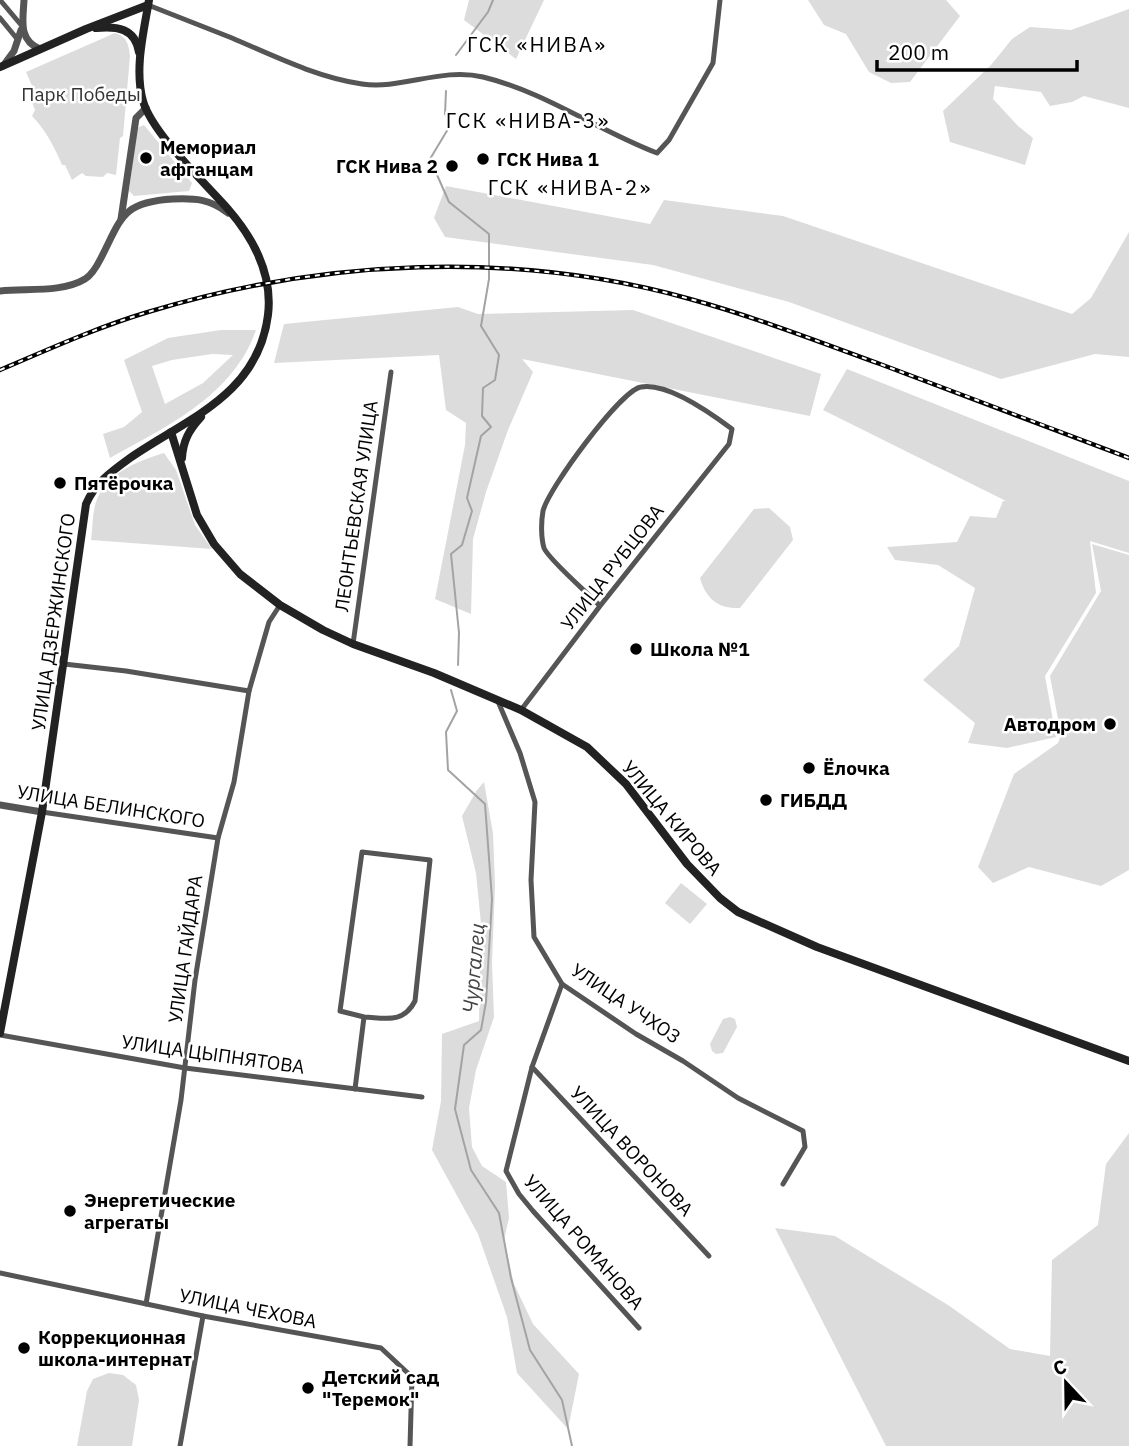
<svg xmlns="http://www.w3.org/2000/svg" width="1129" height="1446" font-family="'IBM Plex Sans',sans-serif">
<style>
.green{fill:#dcdcdc;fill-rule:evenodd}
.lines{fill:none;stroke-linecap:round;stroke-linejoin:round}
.stream{stroke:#a3a3a3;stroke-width:2}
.minor{stroke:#555;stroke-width:5}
.tertiary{stroke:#555;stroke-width:7}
.secondary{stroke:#222;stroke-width:8}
.rail-casing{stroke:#000;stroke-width:4.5}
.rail{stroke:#fff;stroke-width:2;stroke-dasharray:5;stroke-linecap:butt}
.poi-dot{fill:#000;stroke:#fff;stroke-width:2.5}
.labels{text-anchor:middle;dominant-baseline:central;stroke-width:5;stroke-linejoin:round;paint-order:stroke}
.park-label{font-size:19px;fill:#333;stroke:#fff}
.poi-label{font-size:19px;font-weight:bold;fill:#000;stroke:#fff;text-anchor:start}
.street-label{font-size:19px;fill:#000;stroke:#fff}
.neighbourhood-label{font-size:21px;letter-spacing:2px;fill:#000;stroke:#fff}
.water-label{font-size:21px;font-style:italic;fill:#444;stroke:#fff}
</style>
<rect width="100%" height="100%" fill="#fff"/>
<!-- green -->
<g class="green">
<path d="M469 0H544L516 59 464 20Z"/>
<path d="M808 0H946L960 16 910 82 891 83 869 72 846 34 824 25Z"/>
<path d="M1129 9V108L1084 96 1072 102 1050 106 1041 92 995 86 993 99 1018 126 1033 138 1025 165 950 142 943 111 991 65 1012 39 1030 27 1071 30Z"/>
<path d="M115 33C127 36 129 46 130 56L123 136 120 138 116 175 107 173 103 177 86 176 82 173 72 180 65 165H62C55 148 45 129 32 116L35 110 29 94 33 88 26 72Z"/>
<path d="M144 125 192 183 189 191 134 196 129 191 137 128Z"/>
<path d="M446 186 650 224 664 200 783 216 1072 314 1091 298 1129 232V357L1095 354 1001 379 789 302 653 265 445 237 434 218Z"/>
<path d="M458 307 478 314 633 310 821 374 810 416 522 359 533 372 508 430 486 492 473 539 471 614 435 599 465 445 466 423 446 410 439 355 274 363 284 324Z"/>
<path d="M221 330H256C233 396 167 426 110 458L103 434 124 427 142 412 124 360 168 338ZM212 354 233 355 203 383 165 404 152 366 172 360Z"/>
<path d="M847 369 1129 481V553L1090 541 1096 593 1045 676 1056 737 1007 748 968 743 975 723 923 680 959 646 975 588 938 565 895 560 887 547 957 542 970 516 996 518 1003 501H1006L823 410Z"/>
<path d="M164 453 176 470 195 525 212 549 91 540C93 527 92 509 98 497 110 471 139 461 164 453Z"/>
<path d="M769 508 790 527 793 540 740 608C718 609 706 599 700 578L754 509Z"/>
<path d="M1092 544 1129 555V870L1101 886 1029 867 993 883 978 867 1014 774 1058 743 1061 735 1050 676 1101 591Z"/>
<path d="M484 782 493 833 495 885 492 963 494 1017 476 1070 469 1108 472 1147 482 1166 506 1182 509 1218 504 1240 514 1284 533 1324 579 1374 568 1429 517 1373 507 1317 478 1234 432 1150 441 1101 442 1034 479 1021 481 924 476 873 462 816 477 790Z"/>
<path d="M681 883 707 904 690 924 665 903Z"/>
<path d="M730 1017 735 1019 737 1027 723 1053 716 1054 712 1051 710 1044 723 1019Z"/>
<path d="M1129 1133V1446H886L775 1228 835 1236 948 1305 1010 1349 1050 1356 1052 1260 1098 1225 1106 1164Z"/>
<path d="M109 1373 123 1375 136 1385 139 1400 132 1446H77L87 1391 93 1379Z"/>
</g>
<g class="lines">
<!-- stream -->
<g class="stream">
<path d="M456 55 488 12 493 0"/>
<path d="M446 91 445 114 451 124 430 159 449 202 489 234V279L481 326 499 355 495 380 483 388 482 416 491 427 481 436 467 498 472 511 462 545 451 554 459 633 458 665"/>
<path d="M451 690 457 711 446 732 448 770 485 804 492 899 486 1002 481 1030 464 1045 455 1109 471 1170 499 1213 511 1278 530 1350 562 1400 572 1446"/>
</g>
<!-- minor -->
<g class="minor">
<path d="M0 0 22 26"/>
<path d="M148 5C176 16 204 27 232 38 274 56 316 77 362 84 401 90 441 67 483 77 545 92 597 130 657 153L669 140 713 63 720 0"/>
<path d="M0 18 18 40"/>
<path d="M353 644 391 372"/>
<path d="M64 664 126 671 249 691"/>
<path d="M497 699 520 753 535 802 531 880 534 937 562 984 636 1034 683 1061 738 1098 803 1131 805 1147 783 1184"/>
<path d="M521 710 600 606 729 444 732 429C712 414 668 382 641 387 621 390 548 489 543 511 541 522 541 538 544 548 548 559 590 595 600 606"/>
<path d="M42 812 218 838"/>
<path d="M562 984 532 1067 506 1171 519 1194 533 1211 639 1328"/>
<path d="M0 1035 185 1068 422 1097"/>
<path d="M532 1067 709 1256"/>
<path d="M355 1089 364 1017 340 1011 362 852 430 860 415 1001C403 1024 386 1018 364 1017"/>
<path d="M0 1273 203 1316 381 1348 412 1377 410 1446"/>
<path d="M146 1304 181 1100 195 980 218 838 234 782 249 691 269 622 280 605"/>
<path d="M180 1446 203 1316"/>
</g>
<!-- tertiary -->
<g class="tertiary">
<path d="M24 0C23 20 18 40 40 49"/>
<path d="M3 66 14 51 21 30"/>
<path d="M121 219 136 118 146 108"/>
<path d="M0 291C26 288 62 293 85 279 92 275 97 266 101 258 122 217 122 202 173 199 195 198 210 199 228 213"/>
<path d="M0 805 42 812"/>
</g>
<!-- secondary -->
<g class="secondary">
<path d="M96 28C117 26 135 28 139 52"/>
<path d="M0 67 86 29 148 5"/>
<path d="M171 432 197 515 214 544 240 574 280 605 323 630 353 644 434 673 521 710 587 747 626 784 687 864 720 898 738 912 817 947 1129 1061"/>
<path d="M182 458C183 441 189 430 201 417"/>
<path d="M0 1033 42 812 86 504C95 483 112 471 130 458 188 418 258 395 268 315 273 274 254 239 228 209 205 183 152 133 143 101 134 69 144 31 149 0"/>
</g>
<!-- rail casing -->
<g class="rail-casing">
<path id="rail" d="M0 370C49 349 98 327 148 312 322 259 515 250 690 299 755 317 817 341 880 364 963 395 1046 426 1129 458"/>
</g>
<!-- rail -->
<use href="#rail" class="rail"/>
</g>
<!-- markers -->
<g class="poi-dot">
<circle cx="146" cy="158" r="7"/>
<circle cx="483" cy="159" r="7"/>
<circle cx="452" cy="166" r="7"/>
<circle cx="60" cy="483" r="7"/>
<circle cx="636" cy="649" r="7"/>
<circle cx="1110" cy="724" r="7"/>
<circle cx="809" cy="768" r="7"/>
<circle cx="766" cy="800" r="7"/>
<circle cx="70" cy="1211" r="7"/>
<circle cx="24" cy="1348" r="7"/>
<circle cx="308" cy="1388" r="7"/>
</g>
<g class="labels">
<!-- park labels -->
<g class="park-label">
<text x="81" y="94">Парк Победы</text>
</g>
<!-- poi labels -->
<g class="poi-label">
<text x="160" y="147">Мемориал<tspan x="160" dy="22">афганцам</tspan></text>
<text x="497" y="159">ГСК Нива 1</text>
<text x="438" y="166" text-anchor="end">ГСК Нива 2</text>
<text x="74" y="483">Пятёрочка</text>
<text x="650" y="649">Школа №1</text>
<text x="1096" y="724" text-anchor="end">Автодром</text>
<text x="823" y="768">Ёлочка</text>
<text x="780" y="800">ГИБДД</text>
<text x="84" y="1200">Энергетические<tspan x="84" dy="22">агрегаты</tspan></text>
<text x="38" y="1337">Коррекционная<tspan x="38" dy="22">школа-интернат</tspan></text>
<text x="322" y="1377">Детский сад<tspan x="322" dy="22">"Теремок"</tspan></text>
</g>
<!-- street labels -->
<g class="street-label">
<text transform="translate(356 506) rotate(-82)">ЛЕОНТЬЕВСКАЯ УЛИЦА</text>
<text transform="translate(612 567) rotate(-52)">УЛИЦА РУБЦОВА</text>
<text transform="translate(53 622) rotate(-82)">УЛИЦА ДЗЕРЖИНСКОГО</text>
<text transform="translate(111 806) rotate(9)">УЛИЦА БЕЛИНСКОГО</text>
<text transform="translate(672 818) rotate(50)">УЛИЦА КИРОВА</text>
<text transform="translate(185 949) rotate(-82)">УЛИЦА ГАЙДАРА</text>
<text transform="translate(626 1003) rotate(34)">УЛИЦА УЧХОЗ</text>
<text transform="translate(213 1054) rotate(8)">УЛИЦА ЦЫПНЯТОВА</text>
<text transform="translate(632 1151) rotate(47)">УЛИЦА ВОРОНОВА</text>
<text transform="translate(584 1242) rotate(49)">УЛИЦА РОМАНОВА</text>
<text transform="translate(248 1308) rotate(11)">УЛИЦА ЧЕХОВА</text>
</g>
<!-- neighbourhood labels -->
<g class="neighbourhood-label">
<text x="537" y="44">ГСК «НИВА»</text>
<text x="528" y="120">ГСК «НИВА-3»</text>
<text x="570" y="187">ГСК «НИВА-2»</text>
</g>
<!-- water labels -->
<g class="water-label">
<text transform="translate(473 968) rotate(-85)">Чургалец</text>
</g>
</g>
<!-- north arrow -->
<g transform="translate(1066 1383) rotate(338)" stroke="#ffffff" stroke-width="5" paint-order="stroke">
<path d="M0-5L12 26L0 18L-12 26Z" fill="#000000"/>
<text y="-10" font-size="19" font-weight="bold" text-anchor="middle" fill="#000000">С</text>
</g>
<!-- scale -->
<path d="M877 60v10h200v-10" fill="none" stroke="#000000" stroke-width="3.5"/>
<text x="888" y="60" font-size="21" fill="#000000" stroke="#ffffff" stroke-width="5" paint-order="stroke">200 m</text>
</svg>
